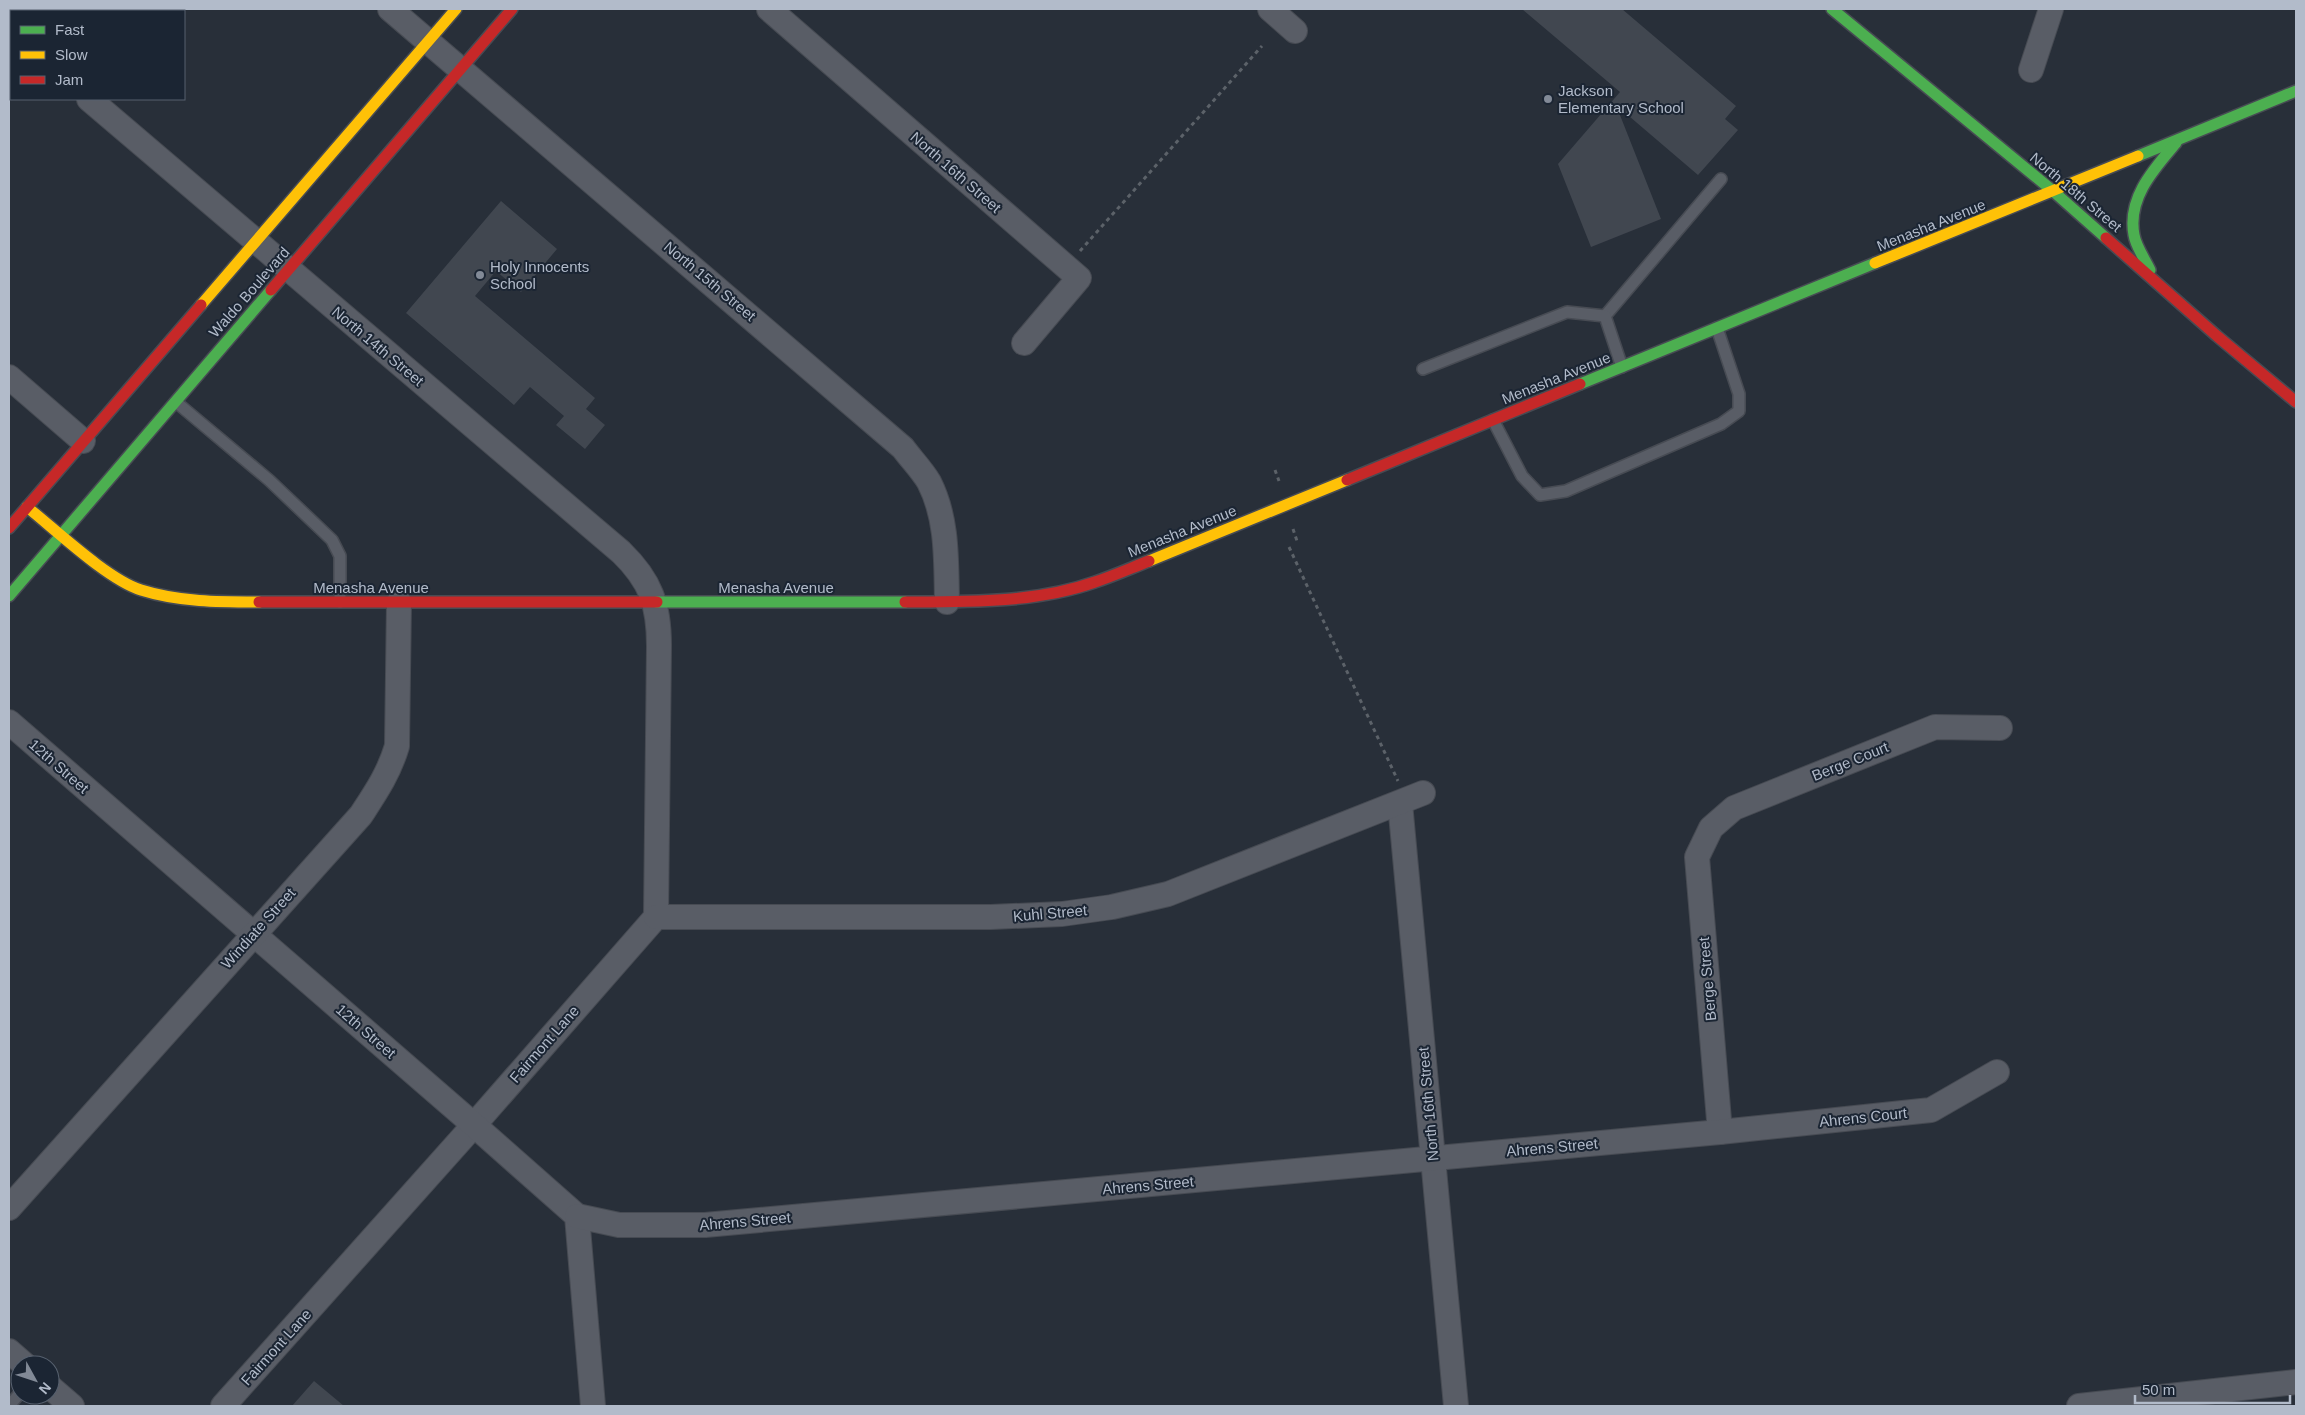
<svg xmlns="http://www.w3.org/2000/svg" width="2305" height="1415" font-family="Helvetica,sans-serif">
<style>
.building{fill:#414750}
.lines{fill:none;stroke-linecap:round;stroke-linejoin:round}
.lane-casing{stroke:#474b53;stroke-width:14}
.street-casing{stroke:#474b53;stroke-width:26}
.fast-casing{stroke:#474b53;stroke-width:14}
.slow-casing{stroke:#474b53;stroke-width:14}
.jam-casing{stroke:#474b53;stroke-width:14}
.path{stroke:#5c6269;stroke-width:3;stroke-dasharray:4 4;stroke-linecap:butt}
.lane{stroke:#595d66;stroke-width:11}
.street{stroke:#595d66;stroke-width:24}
.fast{stroke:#4caf50;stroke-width:11}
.slow{stroke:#ffc107;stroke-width:11}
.jam{stroke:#c62828;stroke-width:11}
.poi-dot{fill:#828a97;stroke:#1b2533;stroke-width:2}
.labels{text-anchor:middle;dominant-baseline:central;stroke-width:4;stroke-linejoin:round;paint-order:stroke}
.poi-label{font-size:15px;fill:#b2bbca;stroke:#1b2533;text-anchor:start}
.street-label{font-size:15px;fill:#b2bbca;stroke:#1b2533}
</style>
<rect width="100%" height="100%" fill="#282f39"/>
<!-- building -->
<g class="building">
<path d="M1522 9H1622L1736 106 1725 119 1738 130 1698 175 1616 105 1661 219 1591 247 1558 164 1620 92Z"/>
<path d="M501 201 557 249 521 292 496 271 475 296 595 398 586 409 605 425 585 449 556 425 564 416 530 387 514 405 406 313Z"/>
<path d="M314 1381 344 1406H292Z"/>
</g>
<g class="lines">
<!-- lane casing -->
<g class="lane-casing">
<g id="lane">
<path d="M1605 316 1721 179"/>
<path d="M1423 369 1567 312 1605 316 1622 367"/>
<path d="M176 402 269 480 332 540 340 556V602"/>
<path d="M1493 420 1522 476 1540 495 1566 491 1721 424 1739 411V394L1717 328"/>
<path d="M9 1406 20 1393"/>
</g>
</g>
<!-- street casing -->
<g class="street-casing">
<g id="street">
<path d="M390 9 903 448C911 459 922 470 929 482 948 519 946 561 947 602"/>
<path d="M769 9 1079 278 1024 343"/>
<path d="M1270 9 1295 31"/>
<path d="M9 30 11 32"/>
<path d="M2031 70 2051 9"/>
<path d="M89 99 621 552C651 581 659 605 659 646L656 917 474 1125 223 1406"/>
<path d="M9 377 83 441"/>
<path d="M9 722 474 1125 577 1216 593 1406"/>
<path d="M1400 803 1456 1406"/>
<path d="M656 917H991L1062 914 1112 907 1168 894 1423 793"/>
<path d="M1720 1132 1697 857 1711 828 1734 808 1935 727 2000 728"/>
<path d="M9 1208 361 815C376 792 389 773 397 746L399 602"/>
<path d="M577 1216 619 1225H705L1720 1132 1931 1110 1997 1072"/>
<path d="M9 1351 25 1365"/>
<path d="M50 1387 72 1406"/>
<path d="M2079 1406 2296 1382"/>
</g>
</g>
<!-- fast casing -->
<g class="fast-casing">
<g id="fast">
<path d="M1832 9 2053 191 2106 238"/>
<path d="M2138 156 2296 91"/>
<path d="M2150 270C2145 259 2136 247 2134 235 2127 198 2154 169 2176 143"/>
<path d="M1580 384 1875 263"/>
<path d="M9 596 271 290"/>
<path d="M657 602H905"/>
</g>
</g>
<!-- slow casing -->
<g class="slow-casing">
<g id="slow">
<path d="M1875 263 2138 156"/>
<path d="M201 305 456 9"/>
<path d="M27 507C56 530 107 579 141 590 179 602 219 602 259 602"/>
<path d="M1149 561 1347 480"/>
</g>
</g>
<!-- jam casing -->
<g class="jam-casing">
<g id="jam">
<path d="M2106 238 2217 336 2296 402"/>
<path d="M271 290 512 9"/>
<path d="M1347 480 1580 384"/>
<path d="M9 528 201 305"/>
<path d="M259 602H657"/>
<path d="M905 602C967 602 1036 603 1095 582 1113 576 1131 568 1149 561"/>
</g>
</g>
<!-- path -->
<g class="path">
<path d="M1080 251 1262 46"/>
<path d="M1275 470 1279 481"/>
<path d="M1293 529 1298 544"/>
<path d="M1289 547 1398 781"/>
</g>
<!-- lane -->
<use href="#lane" class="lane"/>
<!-- street -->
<use href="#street" class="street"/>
<!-- fast -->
<use href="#fast" class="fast"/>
<!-- slow -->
<use href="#slow" class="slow"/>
<!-- jam -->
<use href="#jam" class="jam"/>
</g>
<!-- markers -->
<g class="poi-dot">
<circle cx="1548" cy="99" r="5"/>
<circle cx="480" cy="275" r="5"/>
</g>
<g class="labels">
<!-- poi labels -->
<g class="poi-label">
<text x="1558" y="90">Jackson<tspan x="1558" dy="17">Elementary School</tspan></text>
<text x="490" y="266">Holy Innocents<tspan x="490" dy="17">School</tspan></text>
</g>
<!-- street labels -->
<g class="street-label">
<text transform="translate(956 172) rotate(41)">North 16th Street</text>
<text transform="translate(2076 192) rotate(40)">North 18th Street</text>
<text transform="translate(1931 225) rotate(-22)">Menasha Avenue</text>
<text transform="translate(710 281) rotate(40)">North 15th Street</text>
<text transform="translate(249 292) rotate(-49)">Waldo Boulevard</text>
<text transform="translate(378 346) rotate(40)">North 14th Street</text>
<text transform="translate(1556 378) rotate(-22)">Menasha Avenue</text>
<text transform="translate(1182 531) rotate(-22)">Menasha Avenue</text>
<text x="371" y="587">Menasha Avenue</text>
<text x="776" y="587">Menasha Avenue</text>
<text transform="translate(1850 761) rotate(-22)">Berge Court</text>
<text transform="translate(59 766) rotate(41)">12th Street</text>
<text transform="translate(1050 913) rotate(-5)">Kuhl Street</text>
<text transform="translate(258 928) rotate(-48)">Windiate Street</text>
<text transform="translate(1707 979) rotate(-95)">Berge Street</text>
<text transform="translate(366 1031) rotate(41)">12th Street</text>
<text transform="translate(544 1044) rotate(-49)">Fairmont Lane</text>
<text transform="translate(1428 1104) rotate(-95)">North 16th Street</text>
<text transform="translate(1863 1117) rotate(-6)">Ahrens Court</text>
<text transform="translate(1552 1147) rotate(-5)">Ahrens Street</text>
<text transform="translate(1148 1185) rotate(-5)">Ahrens Street</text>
<text transform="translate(745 1221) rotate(-5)">Ahrens Street</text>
<text transform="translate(276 1347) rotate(-48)">Fairmont Lane</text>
</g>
</g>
<!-- border -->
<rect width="2305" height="1415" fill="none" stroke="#b2bbca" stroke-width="20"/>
<!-- legend -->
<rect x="10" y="10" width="175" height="90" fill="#1b2533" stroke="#57616f"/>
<rect x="20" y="26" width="25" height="8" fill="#4caf50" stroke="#57616f"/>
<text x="55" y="35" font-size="15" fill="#b2bbca">Fast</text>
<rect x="20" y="51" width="25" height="8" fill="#ffc107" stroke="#57616f"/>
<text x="55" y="60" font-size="15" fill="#b2bbca">Slow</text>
<rect x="20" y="76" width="25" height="8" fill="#c62828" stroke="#57616f"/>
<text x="55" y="85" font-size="15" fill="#b2bbca">Jam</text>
<!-- north arrow -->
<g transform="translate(35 1380) rotate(130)"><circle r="24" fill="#1b2533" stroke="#57616f"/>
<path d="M0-4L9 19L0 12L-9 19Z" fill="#828a97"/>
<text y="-8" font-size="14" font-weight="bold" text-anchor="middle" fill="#b2bbca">N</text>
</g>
<!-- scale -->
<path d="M2135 1395v8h155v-8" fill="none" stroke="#b2bbca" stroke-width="2.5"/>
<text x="2142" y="1395" font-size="15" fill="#b2bbca" stroke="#1b2533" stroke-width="4" paint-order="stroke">50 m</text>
</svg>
